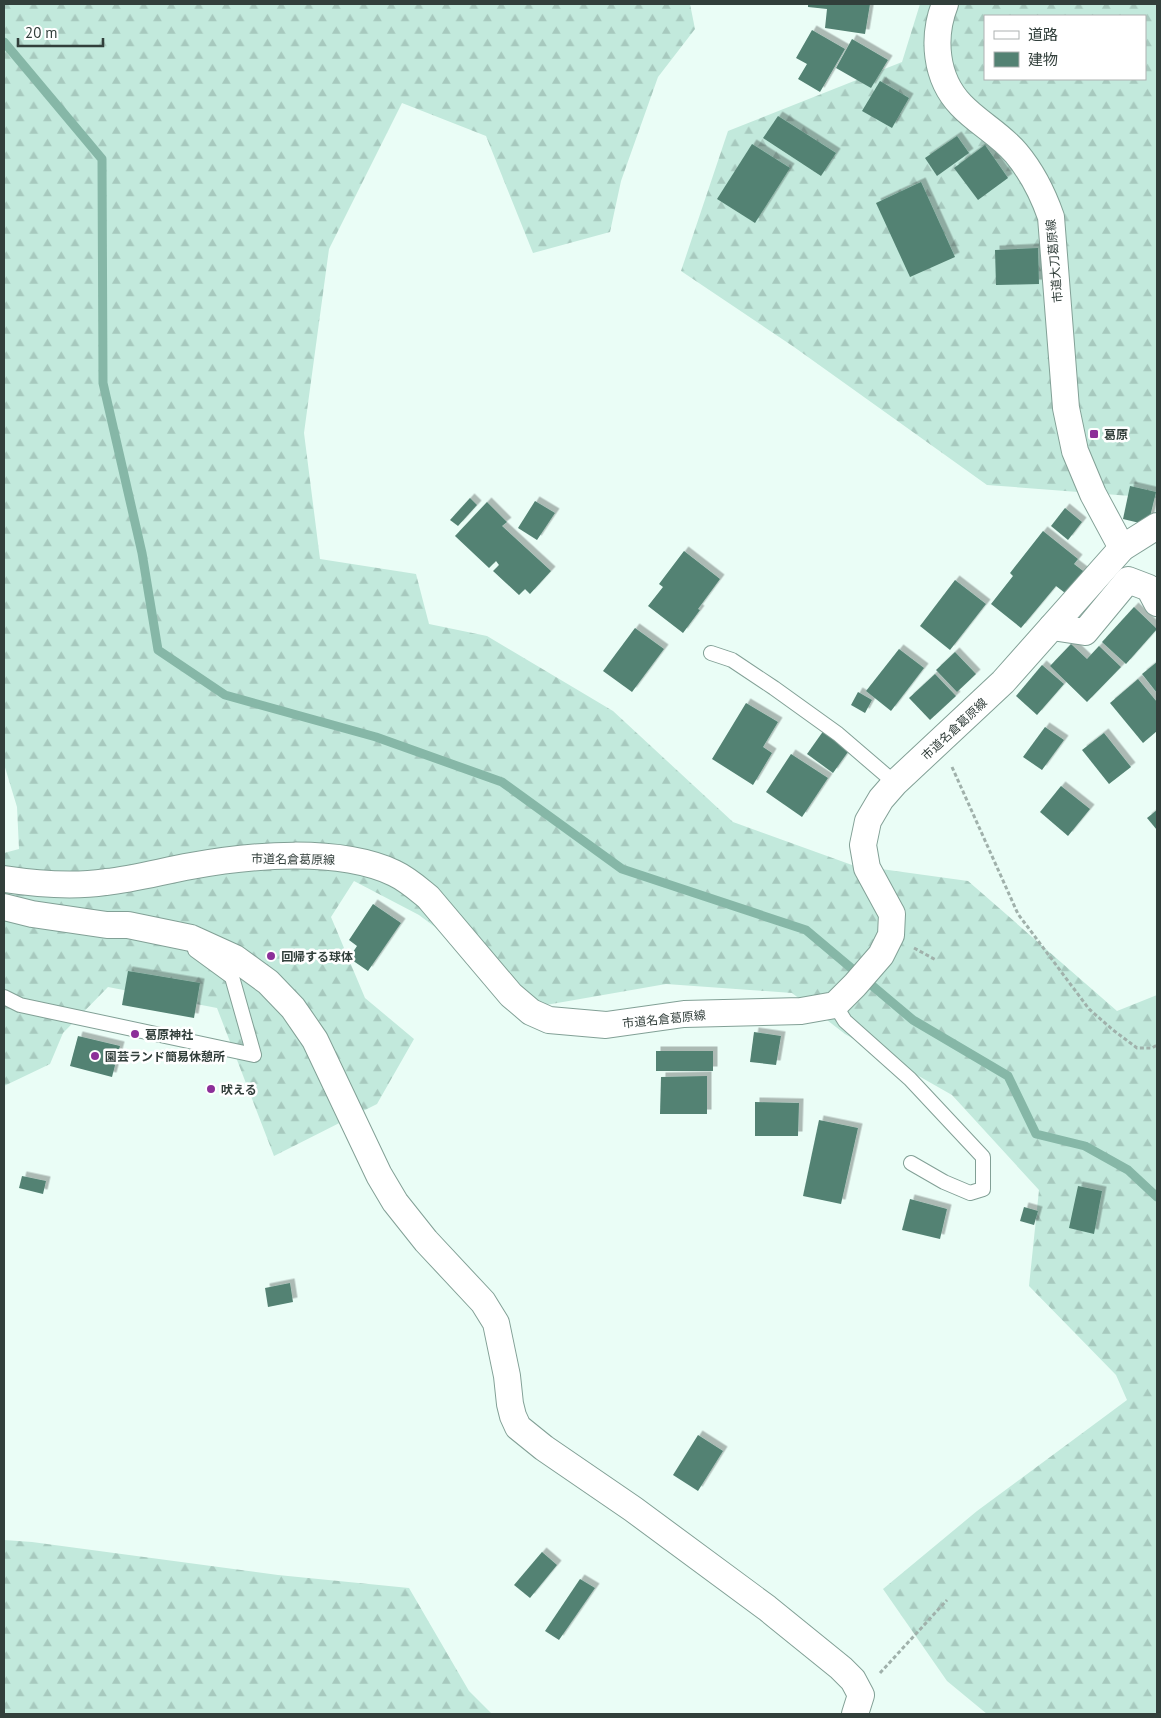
<svg xmlns="http://www.w3.org/2000/svg" width="1161" height="1718" font-family="'PT Sans','Noto Sans JP',sans-serif">
<style>
.forest{fill:url(#forest-firs);fill-rule:evenodd}
.lines{fill:none;stroke-linecap:round;stroke-linejoin:round}
.stream{stroke:#86b7a7;stroke-width:9}
.building{fill:#538273;filter:url(#shadow)}
.lane-casing{stroke:#82a096;stroke-width:16}
.street-casing{stroke:#82a096;stroke-width:28}
.path{stroke:#a0b1ab;stroke-width:3;stroke-dasharray:4 2.5;stroke-linecap:butt}
.lane{stroke:#fff;stroke-width:14}
.street{stroke:#fff;stroke-width:26}
.poi-dot{fill:#8c2f99;stroke:#fff;stroke-width:2}
.labels{text-anchor:middle;dominant-baseline:central;stroke-width:5;stroke-linejoin:round;paint-order:stroke}
.street-label{font-size:12px;fill:#323f3b;stroke:#fff}
.poi-label{font-size:12px;font-weight:bold;fill:#323f3b;stroke:#fff;text-anchor:start}
</style>
<defs>
<pattern id="forest-firs" width="22" height="20" patternUnits="userSpaceOnUse" patternTransform="scale(1.25)"><rect width="22" height="20" fill="#c2e9dc"/><path d="M5 1l3.5 6h-7zM16 11l3.5 6h-7z" fill="#a7c9be"/></pattern>
<filter id="shadow"><feDropShadow dx="4.5" dy="-4.5" stdDeviation="0" flood-color="#0004"/></filter>
</defs>
<rect width="100%" height="100%" fill="#eafdf6"/>
<!-- forest -->
<g class="forest">
<path d="M4 4H690L695 29 658 77 621 181 610 232 533 253 486 136 402 103 329 249 304 433 320 559 416 574 429 624 487 636 613 711 733 822 852 865 968 881 1117 1011 1157 995V1714H987L947 1681 883 1589 977 1511 1127 1400 1116 1375 1029 1286 1039 1190 952 1095 845 1034 792 993 666 984 540 1006 419 915 354 881 331 917 365 998 414 1039 377 1104 274 1156 217 1008 108 987 63 1033 50 1064 4 1086V853L19 849 17 807 4 764Z"/>
<path d="M920 4H1157V498L987 485 794 347 681 271 728 131 902 62ZM985 16H1145V79H985Z"/>
<path d="M4 1540 32 1542 278 1575 409 1588 469 1691 492 1714H4Z"/>
</g>
<g class="lines">
<!-- stream -->
<path class="stream" d="M4 42 102 159 103 383 142 553 158 650 225 695 376 737 502 782 622 869 806 930 913 1020 1008 1076 1036 1134 1085 1146 1128 1170 1157 1197"/>
</g>
<!-- building -->
<g class="building">
<path d="M808 4H870L865 34 825 28 827 9 808 7Z"/>
<path d="M812 30 845 49 820 92 798 79 807 64 796 58Z"/>
<path d="M852 39 888 60 871 88 836 68Z"/>
<path d="M880 81 909 98 892 128 862 111Z"/>
<path d="M778 116 836 153 821 176 763 138Z"/>
<path d="M957 136 969 153 937 176 925 158Z"/>
<path d="M752 144 790 168 755 223 717 199Z"/>
<path d="M985 145 1008 178 978 200 954 168Z"/>
<path d="M921 182 955 257 910 277 876 203Z"/>
<path d="M1038 248 1039 284 996 285 995 250Z"/>
<path d="M1130 486 1156 492 1148 525 1123 519Z"/>
<path d="M470 498 477 505 458 526 450 520Z"/>
<path d="M535 501 555 513 537 540 518 528Z"/>
<path d="M487 502 507 522 502 526 551 571 530 594 525 589 519 595 493 571 499 565 496 561 489 568 455 536Z"/>
<path d="M1065 508 1082 522 1068 540 1051 526Z"/>
<path d="M1043 531 1078 559 1074 564 1087 574 1069 596 1056 586 1021 628 991 604 1013 576 1010 573Z"/>
<path d="M684 551 720 579 698 609 700 610 683 633 648 606 663 587 659 584Z"/>
<path d="M955 580 986 604 950 650 920 626Z"/>
<path d="M1134 607 1157 629 1126 664 1102 642Z"/>
<path d="M635 628 664 649 632 692 603 671Z"/>
<path d="M1071 644 1087 659 1099 646 1121 667 1087 702 1050 666Z"/>
<path d="M899 649 924 668 891 711 866 691Z"/>
<path d="M955 652 976 674 957 692 936 670Z"/>
<path d="M1157 662V693L1142 674Z"/>
<path d="M1042 665 1064 684 1037 715 1016 696Z"/>
<path d="M935 674 956 696 930 720 909 698Z"/>
<path d="M1138 679 1157 702V731L1143 743 1110 703Z"/>
<path d="M858 692 872 700 865 713 851 705Z"/>
<path d="M746 703 778 722 763 747 772 753 753 785 712 759Z"/>
<path d="M1045 727 1064 740 1042 770 1023 757Z"/>
<path d="M824 730 850 749 833 773 807 754Z"/>
<path d="M1104 733 1131 767 1109 784 1082 750Z"/>
<path d="M791 754 828 778 802 817 766 792Z"/>
<path d="M1061 786 1090 809 1068 836 1040 812Z"/>
<path d="M1157 810V830L1147 818Z"/>
<path d="M373 904 401 923 368 971 349 958 357 946 349 940Z"/>
<path d="M128 971 200 983 194 1018 122 1005Z"/>
<path d="M754 1032 781 1036 776 1065 750 1062Z"/>
<path d="M78 1036 120 1046 112 1077 70 1066Z"/>
<rect x="656" y="1051" width="57" height="20"/>
<path d="M707 1076V1114H660L661 1077Z"/>
<path d="M755 1102 799 1103 798 1136H755Z"/>
<path d="M819 1120 858 1128 841 1204 803 1196Z"/>
<path d="M22 1176 46 1181 43 1194 19 1188Z"/>
<path d="M1078 1186 1102 1191 1094 1234 1069 1228Z"/>
<path d="M910 1199 947 1209 940 1239 902 1230Z"/>
<path d="M1024 1207 1038 1211 1034 1225 1020 1221Z"/>
<path d="M290 1283 293 1302 268 1307 265 1288Z"/>
<path d="M698 1435 723 1451 698 1491 673 1475Z"/>
<path d="M542 1552 557 1565 530 1598 514 1585Z"/>
<path d="M580 1579 595 1588 559 1640 545 1631Z"/>
</g>
<g class="lines">
<!-- lane casing -->
<g class="lane-casing">
<g id="lane">
<path d="M711 653 732 660 774 688 838 734 895 783"/>
<path d="M4 997 20 1005 254 1055 232 977 195 950"/>
<path d="M835 1005 845 1021 910 1079 983 1157V1189L970 1193 944 1182 911 1163"/>
</g>
</g>
<!-- street casing -->
<g class="street-casing">
<g id="street">
<path d="M945 4C932 37 935 78 961 105 978 123 1000 134 1016 153 1032 172 1043 194 1051 217L1066 408 1075 451 1093 494 1122 548"/>
<path d="M1052 627 1085 632 1128 580 1149 588 1157 603"/>
<path d="M4 879C37 884 72 887 106 882 134 879 163 871 191 866 251 855 338 847 394 873 407 879 417 888 428 897L511 995 531 1012 549 1020 606 1025 684 1014 801 1011 835 1005 855 985 881 955 891 935 892 914 867 868 863 845 868 821 881 799 895 783 1003 682 1122 548 1157 526"/>
<path d="M4 907 32 914 107 925H128L191 938 235 958 268 982 293 1008 315 1040 379 1175 395 1202 426 1241 483 1302 496 1323 507 1376 510 1404 513 1416 518 1427 544 1448 633 1509 767 1608 841 1668 853 1680 861 1695 855 1714"/>
</g>
</g>
<!-- path -->
<g class="path">
<path d="M952 767 1018 914 1089 1009 1113 1030 1137 1048H1152L1157 1045"/>
<path d="M914 948 936 960"/>
<path d="M880 1673 947 1600"/>
</g>
<!-- lane -->
<use href="#lane" class="lane"/>
<!-- street -->
<use href="#street" class="street"/>
</g>
<!-- markers -->
<g class="poi-dot">
<rect x="1089" y="429" width="10" height="10" rx="2.5"/>
<circle cx="271" cy="956" r="5"/>
<circle cx="135" cy="1034" r="5"/>
<circle cx="95" cy="1056" r="5"/>
<circle cx="211" cy="1089" r="5"/>
</g>
<g class="labels">
<!-- street labels -->
<g class="street-label">
<text transform="translate(1054 261) rotate(-95)">市道大刀葛原線</text>
<text transform="translate(954 729) rotate(-43)">市道名倉葛原線</text>
<text transform="translate(293 859) rotate(1)">市道名倉葛原線</text>
<text transform="translate(664 1019) rotate(-6)">市道名倉葛原線</text>
</g>
<!-- poi labels -->
<g class="poi-label">
<text x="1104" y="434">葛原</text>
<text x="281" y="956">回帰する球体</text>
<text x="145" y="1034">葛原神社</text>
<text x="105" y="1056">園芸ランド簡易休憩所</text>
<text x="221" y="1089">吠える</text>
</g>
</g>
<!-- border -->
<rect width="1161" height="1718" fill="none" stroke="#323f3b" stroke-width="10"/>
<!-- legend -->
<rect x="984" y="15" width="162" height="65" fill="#ffffff" stroke="#adb2b1"/>
<rect x="994" y="31" width="25" height="8" fill="#ffffff" stroke="#adb2b1"/>
<text x="1028" y="40" font-size="15" fill="#323f3b">道路</text>
<rect x="994" y="52" width="25" height="15" fill="#538273" stroke="#adb2b1"/>
<text x="1028" y="65" font-size="15" fill="#323f3b">建物</text>
<!-- scale -->
<path d="M18 38v8h85v-8" fill="none" stroke="#323f3b" stroke-width="2.5"/>
<text x="25" y="38" font-size="15" fill="#323f3b" stroke="#ffffff" stroke-width="4" paint-order="stroke">20 m</text>
</svg>
